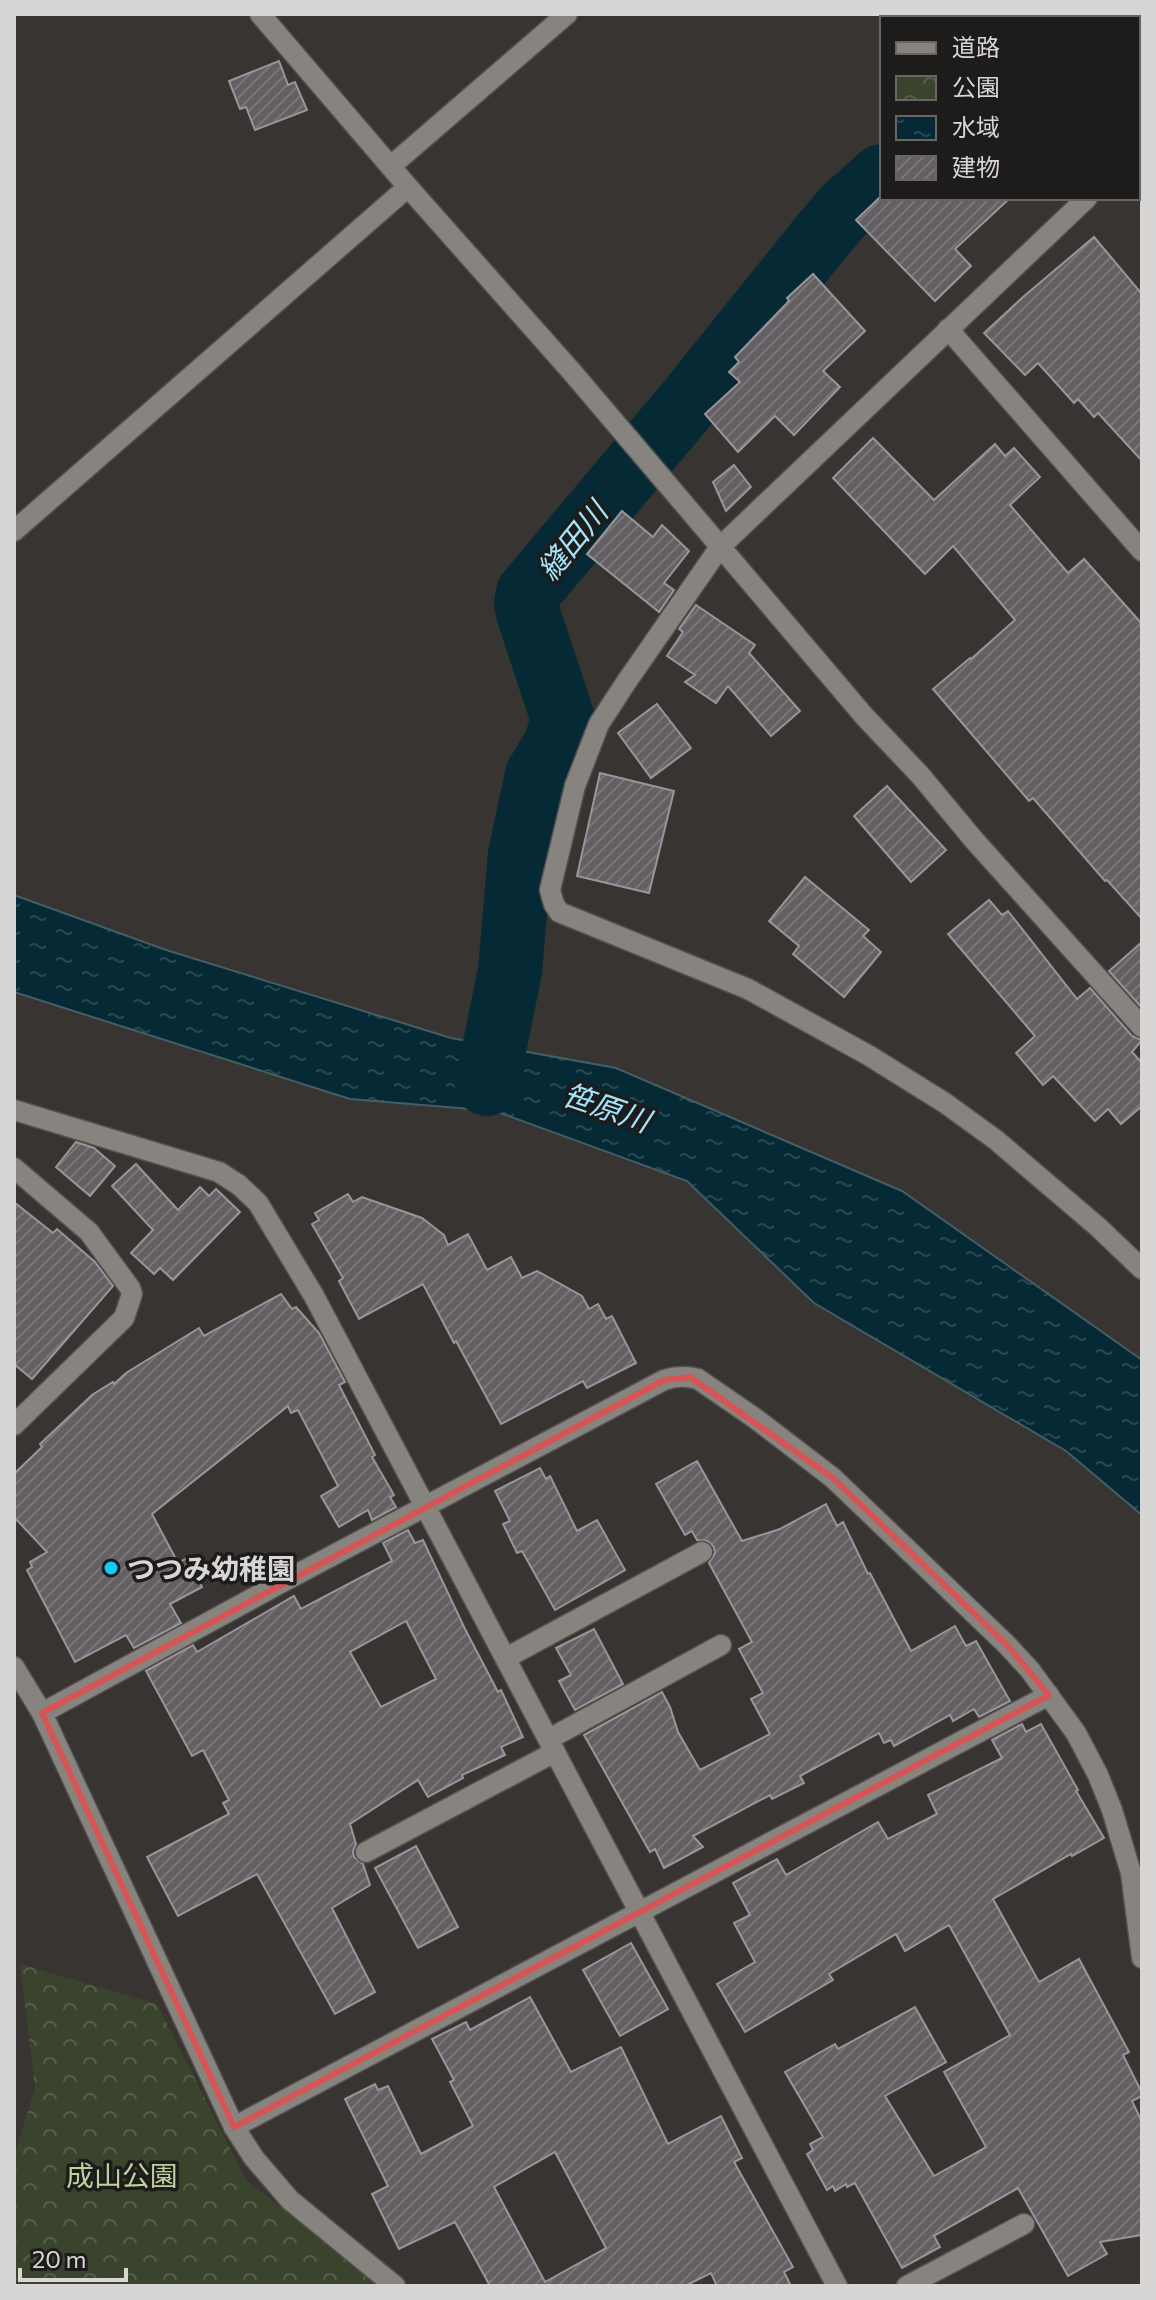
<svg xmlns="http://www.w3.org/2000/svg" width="1156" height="2300" font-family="Commissioner,'Noto Sans JP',sans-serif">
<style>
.park{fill:url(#park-crowns)}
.water{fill:url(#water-ripples);stroke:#445e65;stroke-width:2}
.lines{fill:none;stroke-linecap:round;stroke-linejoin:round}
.river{stroke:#052a35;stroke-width:64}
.building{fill:url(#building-hatch);stroke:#9a9599;stroke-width:2;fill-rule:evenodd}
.minor-casing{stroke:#53504d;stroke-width:23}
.minor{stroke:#87847f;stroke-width:20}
.marked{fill:none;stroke:#d65453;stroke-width:6;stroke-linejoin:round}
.poi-dot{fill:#14cafb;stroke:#1e1c1b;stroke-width:3}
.labels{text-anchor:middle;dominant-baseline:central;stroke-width:7;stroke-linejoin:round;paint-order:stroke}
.poi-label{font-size:28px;font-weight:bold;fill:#d8d6d4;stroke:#1e1c1b;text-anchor:start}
.park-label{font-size:28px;fill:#bcd29d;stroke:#1e1c1b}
.water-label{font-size:30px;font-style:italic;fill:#a1e4fc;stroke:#1e1c1b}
</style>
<defs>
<pattern id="park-crowns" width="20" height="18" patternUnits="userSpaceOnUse" patternTransform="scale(2)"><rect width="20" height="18" fill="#3a442d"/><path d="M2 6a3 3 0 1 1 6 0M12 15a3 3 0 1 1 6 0" fill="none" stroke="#565e4b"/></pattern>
<pattern id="water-ripples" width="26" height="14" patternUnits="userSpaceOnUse" patternTransform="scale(2)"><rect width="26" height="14" fill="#052a35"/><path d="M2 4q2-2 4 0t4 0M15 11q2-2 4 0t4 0" fill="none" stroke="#294851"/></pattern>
<pattern id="building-hatch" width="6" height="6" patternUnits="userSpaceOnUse" patternTransform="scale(2)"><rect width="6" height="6" fill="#635f62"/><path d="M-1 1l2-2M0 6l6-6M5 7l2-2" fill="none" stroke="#797578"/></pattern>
</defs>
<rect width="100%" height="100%" fill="#373431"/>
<!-- park -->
<path class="park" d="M20 1964 157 2004 246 2180 383 2286H14V2157L35 2088Z"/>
<!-- water -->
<path class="water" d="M14 895 166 950 451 1038 616 1068 902 1191 1142 1360V1515L1066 1451 814 1303 687 1181 495 1111 350 1099 14 992Z"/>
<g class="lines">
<!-- river -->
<g class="river">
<path d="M1074 18 1079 14"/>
<path d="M487 1084 510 971 520 854 537 775 556 743 563 719 529 616 526 604 528 593 691 399 822 236 845 209 882 176"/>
</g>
</g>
<!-- building -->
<g class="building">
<path d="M279 61 288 85 295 82 307 110 255 130 246 107 240 109 229 81Z"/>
<path d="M879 198H1010L955 249 971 266 935 301 856 220Z"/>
<path d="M1094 237 1142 294V461L1098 413 1094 417 1078 399 1074 403 1038 363 1025 375 984 333 1023 297Z"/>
<path d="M813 274 865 331 823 371 840 387 794 435 775 416 738 452 705 414 740 382 729 372 739 362 735 357 789 301 787 298Z"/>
<path d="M873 438 934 500 995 444 1005 456 1014 448 1040 477 1010 505 1068 573 1084 559 1142 624V919L1107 880 1105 881 1033 798 1029 801 933 689 970 658 971 659 1015 620 953 546 925 574 833 478Z"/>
<path d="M734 465 751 487 726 511 713 482Z"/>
<path d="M622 511 653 537 662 525 689 551 664 583 674 590 659 612 587 554Z"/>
<path d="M696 605 755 645 749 653 800 711 771 736 728 686 716 703 685 682 695 675 667 656 683 632 679 629Z"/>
<path d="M657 704 691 748 651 778 618 733Z"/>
<path d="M600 773 674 791 649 893 577 876Z"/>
<path d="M887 786 946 850 911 882 854 816Z"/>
<path d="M805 877 869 930 863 936 881 952 844 997 793 954 799 946 769 921Z"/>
<path d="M989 900 1002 915 1008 911 1077 999 1090 988 1132 1036 1142 1040 1132 1052 1142 1063V1106L1121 1124 1108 1109 1095 1121 1053 1076 1043 1085 1016 1053 1035 1036 948 934Z"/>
<path d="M1142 942V1008L1109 971Z"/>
<path d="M76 1142 94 1148 115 1166 90 1196 56 1167Z"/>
<path d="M136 1164 178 1210 200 1187 209 1196 216 1189 240 1212 173 1280 160 1268 154 1274 131 1253 153 1230 112 1186Z"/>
<path d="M348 1194 353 1202 362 1197 422 1218 444 1235 448 1245 468 1234 487 1270 511 1257 522 1278 537 1271 582 1296 589 1309 598 1304 606 1319 612 1316 636 1363 587 1388 583 1381 501 1424 456 1341 454 1343 423 1284 359 1319 339 1281 343 1278 312 1224 319 1220 315 1213Z"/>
<path d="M14 1202 53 1233 57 1229 95 1262 113 1286 32 1379 14 1364Z"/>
<path d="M281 1294 292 1309 296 1307 319 1333 345 1382 339 1385 375 1455 372 1457 394 1495 390 1497 396 1507 372 1520 368 1510 339 1527 321 1496 338 1486 298 1410 291 1413 288 1406 152 1514 178 1563 187 1558 202 1587 170 1604 181 1623 134 1648 126 1635 75 1662 27 1570 32 1567 30 1562 47 1552 14 1517V1474L42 1447 40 1444 92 1395 113 1382 114 1384 126 1373 199 1328 204 1336Z"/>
<path d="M697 1461 742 1541 780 1529 826 1504 837 1526 843 1522 868 1574 870 1573 911 1651 955 1626 966 1646 976 1641 1010 1701 979 1717 974 1709 953 1721 950 1715 894 1746 891 1740 884 1743 879 1733 800 1776 804 1783 772 1799 770 1795 693 1836 703 1847 664 1868 655 1849 650 1852 584 1735 662 1692 670 1707 678 1732 700 1770 770 1734 751 1699 763 1693 739 1649 752 1642 709 1563 715 1553 714 1547 708 1541 697 1540 692 1531 685 1535 656 1484Z"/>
<path d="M540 1468 546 1479 550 1476 577 1531 597 1520 625 1570 555 1610 522 1551 517 1553 503 1524 510 1521 495 1491Z"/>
<path d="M408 1530 415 1543 423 1540 465 1629 498 1692 501 1690 523 1737 501 1747 505 1755 462 1775 463 1778 428 1797 418 1780 350 1824 356 1844 353 1851 354 1857 363 1864 370 1885 332 1908 375 1992 335 2014 257 1874 178 1916 147 1857 229 1814 223 1803 229 1800 203 1750 192 1756 146 1671 193 1645 197 1652 294 1596 301 1609 392 1561 383 1543ZM406 1621 436 1679 381 1707 350 1652Z"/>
<path d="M594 1629 623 1684 575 1710 559 1681 571 1675 556 1648Z"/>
<path d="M1022 1724 1026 1732 1041 1724 1078 1790 1076 1791 1104 1838 1072 1856 1071 1854 993 1899 1039 1982 1079 1959 1129 2052 1123 2055 1142 2093V2096L1132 2101 1142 2122V2235L1100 2242 1107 2254 1068 2276 1018 2188 934 2236 940 2247 902 2268 855 2183 847 2187 846 2184 835 2191 833 2186 827 2190 807 2154 813 2150 810 2144 823 2137 785 2072 835 2044 838 2049 915 2007 946 2062 885 2096 934 2176 986 2147 944 2072 1010 2035 949 1925 905 1951 896 1934 829 1974 833 1980 745 2032 717 1984 755 1962 734 1923 750 1915 733 1883 777 1859 786 1875 878 1822 888 1839 937 1814 928 1795 1002 1758 992 1740Z"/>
<path d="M416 1846 458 1927 418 1948 375 1868Z"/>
<path d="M631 1943 668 2009 620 2036 583 1970Z"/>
<path d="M530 1997 571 2072 621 2047 668 2144 721 2116 742 2158 734 2162 793 2267 784 2272 791 2286H717L711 2273 685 2286H490L455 2222 399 2249 372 2194 388 2186 345 2099 375 2084 378 2090 388 2086 421 2154 473 2126 450 2082 454 2080 432 2039 466 2022 470 2030ZM555 2152 606 2248 545 2282 494 2187Z"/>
</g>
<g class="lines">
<!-- minor casing -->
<g class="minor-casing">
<g id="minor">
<path d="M260 14 408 187 572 372 865 717 920 775 974 840 1142 1027"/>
<path d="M1028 14 1031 18"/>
<path d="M1138 145 1142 150"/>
<path d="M391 166 567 14"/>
<path d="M1087 198 720 547 625 684 599 724 575 786 550 890 554 904 559 912 748 989 868 1055 945 1103 996 1140 1098 1227 1142 1269"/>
<path d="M948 329 1142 551"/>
<path d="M14 531 408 187"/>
<path d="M14 1110 219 1172 239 1185 258 1203 314 1296 837 2286"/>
<path d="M14 1168 89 1232 130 1288 132 1294 124 1318 14 1425"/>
<path d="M506 1658 702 1552"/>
<path d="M14 1667 42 1713 234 2127 254 2158 290 2200 395 2286"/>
<path d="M42 1713 290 1578 664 1380C677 1376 686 1376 698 1379L756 1419 833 1478 1007 1645 1030 1670 1076 1733 1098 1775 1112 1810 1131 1873 1142 1958"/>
<path d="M549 1739 721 1645"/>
<path d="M366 1852 555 1752"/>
<path d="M234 2127 1049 1695"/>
<path d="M907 2286 1024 2224"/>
</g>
</g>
<!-- minor -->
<use href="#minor" class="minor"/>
</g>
<!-- marked area -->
<path class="marked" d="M690 1377 833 1478 1007 1645 1049 1695 234 2127 42 1713 664 1380Z"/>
<!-- markers -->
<circle class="poi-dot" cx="111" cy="1568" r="8"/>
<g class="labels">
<!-- poi labels -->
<g class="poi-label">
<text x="127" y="1568">つつみ幼稚園</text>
</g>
<!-- park labels -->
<g class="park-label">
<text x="122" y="2175">成山公園</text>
</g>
<!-- water labels -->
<g class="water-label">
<text transform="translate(571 540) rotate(-51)">縫田川</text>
<text transform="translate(607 1106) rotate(19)">笹原川</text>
</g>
</g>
<!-- border -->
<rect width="1156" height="2300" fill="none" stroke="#d8d6d4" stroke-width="32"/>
<!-- legend -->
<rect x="880" y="16" width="260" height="184" fill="#1e1c1b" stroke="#686665" stroke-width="2"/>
<rect x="896" y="42" width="40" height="12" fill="#87847f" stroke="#686665" stroke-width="2"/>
<text x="952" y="56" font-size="24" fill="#d8d6d4">道路</text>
<rect x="896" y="76" width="40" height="24" fill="url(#park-crowns)" stroke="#686665" stroke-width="2"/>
<text x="952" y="96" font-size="24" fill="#d8d6d4">公園</text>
<rect x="896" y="116" width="40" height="24" fill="url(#water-ripples)" stroke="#686665" stroke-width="2"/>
<text x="952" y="136" font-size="24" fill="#d8d6d4">水域</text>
<rect x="896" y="156" width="40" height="24" fill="url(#building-hatch)" stroke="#686665" stroke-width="2"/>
<text x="952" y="176" font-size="24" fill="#d8d6d4">建物</text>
<!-- scale -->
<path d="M20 2268v12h106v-12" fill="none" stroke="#d8d6d4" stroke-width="4"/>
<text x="32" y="2268" font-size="24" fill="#d8d6d4" stroke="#1e1c1b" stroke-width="6" paint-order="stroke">20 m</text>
</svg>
